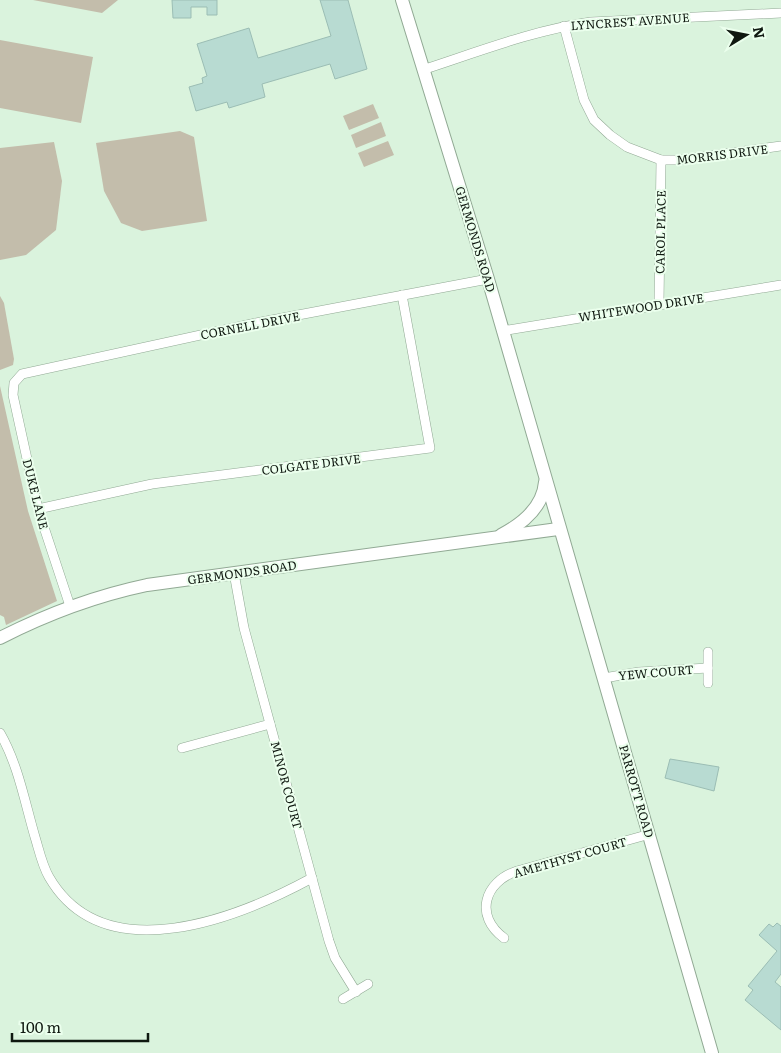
<svg xmlns="http://www.w3.org/2000/svg" width="781" height="1053" font-family="Literata,serif">
<style>
.green{fill:#c3bdab}
.building{fill:#b8dbd2;stroke:#9bbdb4}
.lines{fill:none;stroke-linecap:round;stroke-linejoin:round}
.street-casing{stroke:#91a994;stroke-width:10}
.secondary-casing{stroke:#91a994;stroke-width:14}
.street{stroke:#fff;stroke-width:9}
.secondary{stroke:#fff;stroke-width:12}
.labels{text-anchor:middle;dominant-baseline:central;stroke-width:4;stroke-linejoin:round;paint-order:stroke}
.street-label{font-size:12px;fill:#0f1810;stroke:#ebffed}
</style>
<rect width="100%" height="100%" fill="#daf3dd"/>
<!-- green -->
<g class="green">
<path d="M33 0H118L102 13Z"/>
<path d="M0 40 93 57 81 123 0 108Z"/>
<path d="M373 104 379 118 349 130 343 116Z"/>
<path d="M381 122 386 136 356 148 351 135Z"/>
<path d="M180 131 194 137 207 221 142 231 121 223 104 191 96 143Z"/>
<path d="M388 141 394 155 364 167 358 153Z"/>
<path d="M54 142 62 181 56 230 26 255 0 260V148Z"/>
<path d="M0 296 4 303 14 359 13 365 0 370Z"/>
<path d="M0 386 28 511 57 601 6 625 4 617 0 615Z"/>
</g>
<!-- building -->
<g class="building">
<path d="M172 0H217V15H207V7H191V18H173Z"/>
<path d="M320 0H348L367 69 335 79 330 64 262 84 265 97 229 108 227 102 196 111 189 87 203 83 202 78 207 76 197 44 249 28 258 58 331 36Z"/>
<path d="M670 759 719 767 714 791 665 778Z"/>
<path d="M777 923 781 926V974L775 982 781 987V1030L745 1000 753 990 748 986 777 951 759 935 769 924 773 927Z"/>
</g>
<g class="lines">
<!-- street casing -->
<g class="street-casing">
<g id="street">
<path d="M564 26 584 100 594 120 610 135 627 147 661 160H679L781 146"/>
<path d="M425 69C480 51 534 30 591 22L781 13"/>
<path d="M659 303 661 160"/>
<path d="M502 331 781 285"/>
<path d="M38 509 152 484 430 448 402 295"/>
<path d="M234 573 244 628 329 941 335 958 356 992"/>
<path d="M70 606 38 509 13 395 14 383 22 374 256 323 488 279"/>
<path d="M604 678 639 672 708 668"/>
<path d="M708 683V652"/>
<path d="M0 733C18 764 25 803 35 837 39 850 42 865 49 877 104 972 238 918 312 878"/>
<path d="M182 748 270 724"/>
<path d="M504 938C474 916 484 882 517 871L650 834"/>
<path d="M343 999 368 984"/>
</g>
</g>
<!-- secondary casing -->
<g class="secondary-casing">
<g id="secondary">
<path d="M402 0 488 279 712 1053"/>
<path d="M501 535C522 524 543 508 545 482"/>
<path d="M0 638C47 614 95 596 147 585L558 529"/>
</g>
</g>
<!-- street -->
<use href="#street" class="street"/>
<!-- secondary -->
<use href="#secondary" class="secondary"/>
</g>
<g class="labels">
<!-- street labels -->
<g class="street-label">
<text transform="translate(630 21) rotate(-4)">LYNCREST AVENUE</text>
<text transform="translate(722 154) rotate(-7)">MORRIS DRIVE</text>
<text transform="translate(660 232) rotate(-89)">CAROL PLACE</text>
<text transform="translate(476 239) rotate(73)">GERMONDS ROAD</text>
<text transform="translate(641 307) rotate(-9)">WHITEWOOD DRIVE</text>
<text transform="translate(250 325) rotate(-11)">CORNELL DRIVE</text>
<text transform="translate(311 464) rotate(-7)">COLGATE DRIVE</text>
<text transform="translate(36 494) rotate(76)">DUKE LANE</text>
<text transform="translate(242 572) rotate(-8)">GERMONDS ROAD</text>
<text transform="translate(656 672) rotate(-5)">YEW COURT</text>
<text transform="translate(287 785) rotate(75)">MINOR COURT</text>
<text transform="translate(637 791) rotate(74)">PARROTT ROAD</text>
<text transform="translate(570 857) rotate(-16)">AMETHYST COURT</text>
</g>
</g>
<!-- north arrow -->
<g transform="translate(746 35) rotate(80)" stroke="#ebffed" stroke-width="4" paint-order="stroke">
<path d="M0-4L9 19L0 12L-9 19Z" fill="#0f1810"/>
<text y="-8" font-size="14" font-weight="bold" text-anchor="middle" fill="#0f1810">N</text>
</g>
<!-- scale -->
<path d="M12 1033v8h136v-8" fill="none" stroke="#0f1810" stroke-width="2.5"/>
<text x="20" y="1033" font-size="15" fill="#0f1810" stroke="#ebffed" stroke-width="4" paint-order="stroke">100 m</text>
</svg>
